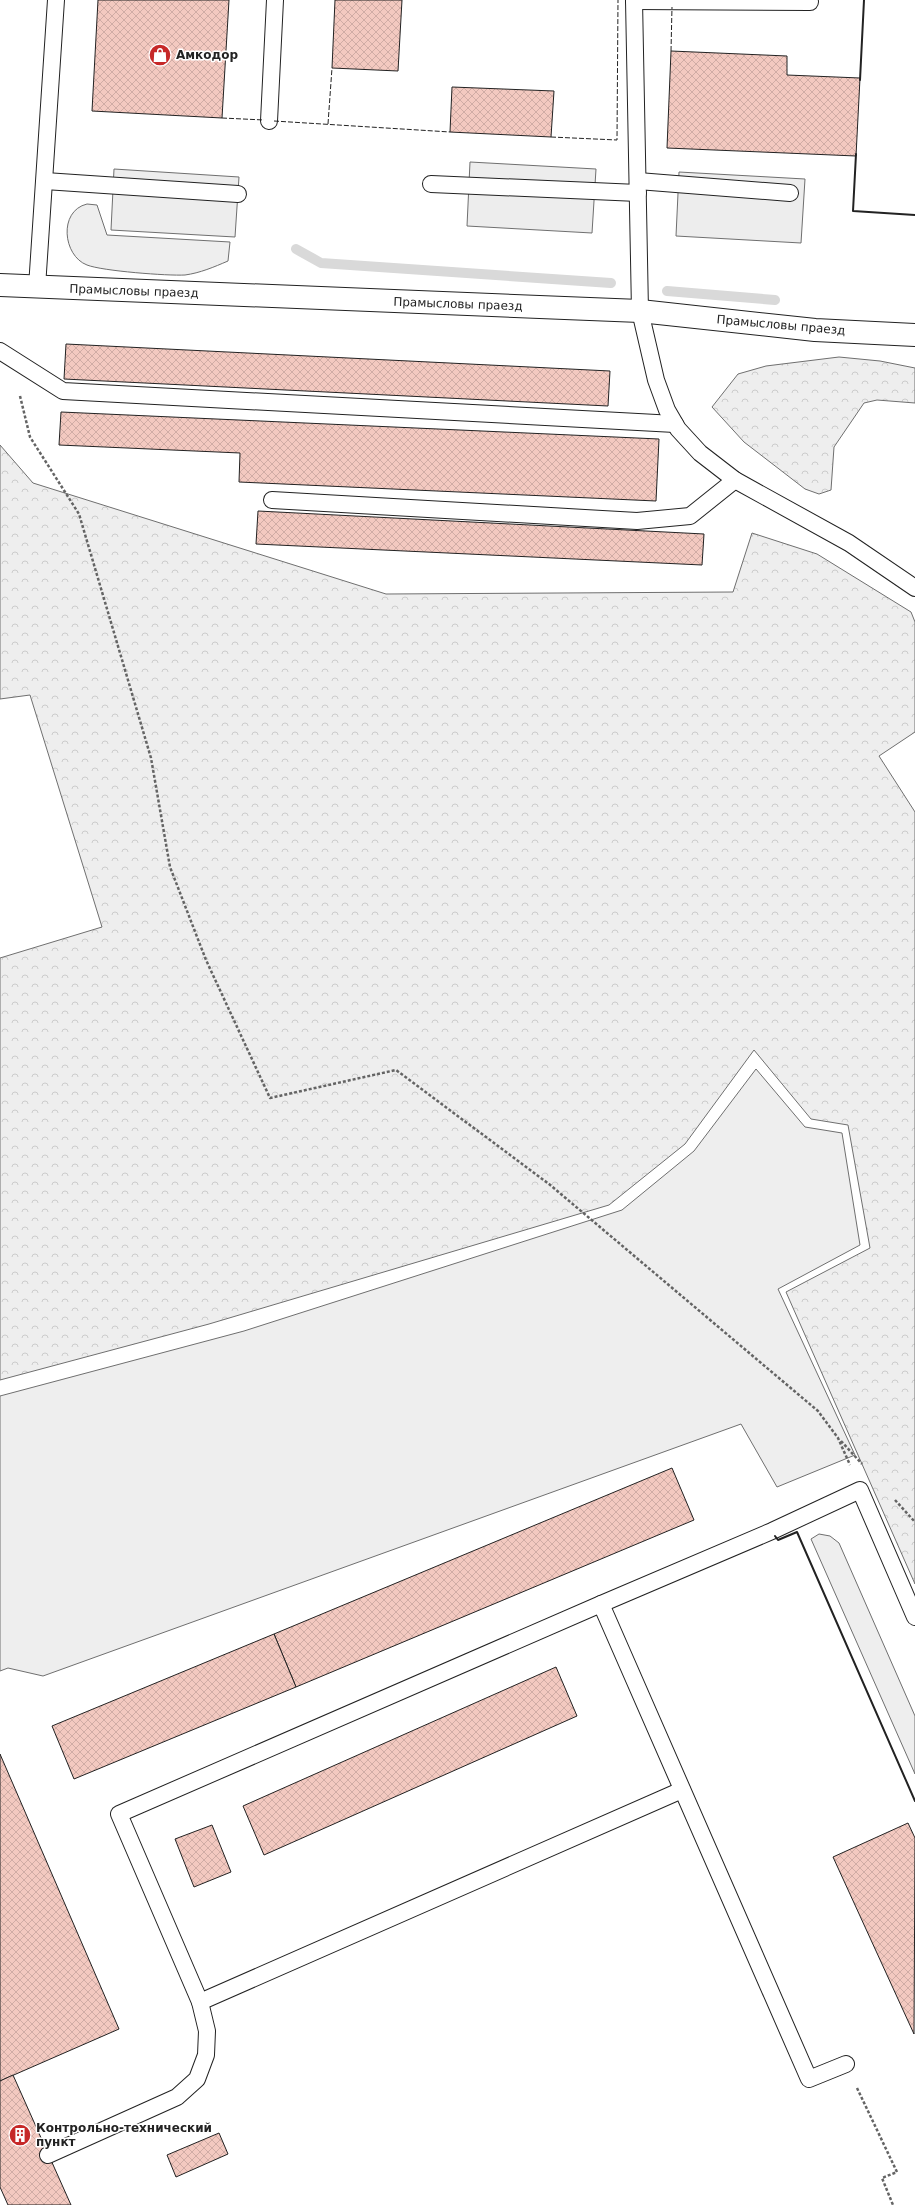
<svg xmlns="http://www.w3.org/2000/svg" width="915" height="2205" font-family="'DejaVu Sans',sans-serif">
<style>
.grass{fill:#eee;stroke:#6f6f6f}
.forest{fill:url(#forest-crowns);stroke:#6f6f6f}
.parking{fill:#ededed;stroke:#6f6f6f}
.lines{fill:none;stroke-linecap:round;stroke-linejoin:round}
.stream{stroke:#d9d9d9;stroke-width:10}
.building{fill:url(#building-cross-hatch);stroke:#222}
.service-casing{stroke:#222;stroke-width:18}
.minor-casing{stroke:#222;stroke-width:24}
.path{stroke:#646464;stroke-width:2.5;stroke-dasharray:3 2;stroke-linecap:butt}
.service{stroke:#fff;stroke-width:16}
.minor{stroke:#fff;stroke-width:22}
.fence{stroke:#222;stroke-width:1;stroke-dasharray:5 2;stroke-linecap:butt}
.wall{stroke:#222;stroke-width:2}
.labels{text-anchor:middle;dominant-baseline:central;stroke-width:3;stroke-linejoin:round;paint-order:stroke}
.poi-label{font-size:12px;font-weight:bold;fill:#222;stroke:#fff;text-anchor:start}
.street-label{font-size:12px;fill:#222;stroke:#fff}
</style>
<defs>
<pattern id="forest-crowns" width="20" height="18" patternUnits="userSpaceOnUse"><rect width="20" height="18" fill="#eee"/><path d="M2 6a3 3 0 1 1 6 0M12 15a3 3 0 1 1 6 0" fill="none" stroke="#ccc"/></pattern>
<pattern id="building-cross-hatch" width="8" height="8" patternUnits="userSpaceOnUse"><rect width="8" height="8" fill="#f3c9c0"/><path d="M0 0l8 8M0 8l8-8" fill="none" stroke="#d0aca5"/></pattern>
</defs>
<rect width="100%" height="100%" fill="#fff"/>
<!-- grass -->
<g class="grass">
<path d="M87 204 97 205 107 235 230 242 228 261C214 267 200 273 185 275 168 276 102 271 87 265 63 256 58 211 87 204Z"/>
<path d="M756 1069 805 1127 842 1133 860 1245 778 1289 855 1455 777 1487 741 1424 43 1676 8 1668 0 1671V1396L244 1331 622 1210 694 1151Z"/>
<path d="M819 1534 830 1536 839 1543 915 1716V1774L811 1539Z"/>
</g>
<!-- forest -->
<g class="forest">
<path d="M839 357 880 361 915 368V403L877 400 864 403 834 447 831 490 819 494 805 489 744 442 712 407 738 374 766 366Z"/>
<path d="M0 445 33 483 386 594 733 592 752 533 817 554 911 612 915 622V732L879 756 915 812V1584L786 1292 870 1248 848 1125 811 1119 754 1050 685 1144 609 1205 209 1324 0 1380V958L102 927 30 695 0 699Z"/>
</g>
<!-- parking -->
<g class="parking">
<path d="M470 162 596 169 592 233 467 226Z"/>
<path d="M114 169 239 177 235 237 111 230Z"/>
<path d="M679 172 805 179 801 243 676 236Z"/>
</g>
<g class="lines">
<!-- stream -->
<g class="stream">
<path d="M296 249 321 263 611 283"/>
<path d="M667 291 775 300"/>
</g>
</g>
<!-- building -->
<g class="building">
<path d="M98 0H229L222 118 92 111Z"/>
<path d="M335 0H402L398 71 332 68Z"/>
<path d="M671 51 787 56V75L860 78 856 156 667 148Z"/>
<path d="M452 87 554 91 551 137 450 132Z"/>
<path d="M66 344 610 371 608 406 64 379Z"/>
<path d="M61 412 659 439 656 501 239 482 240 453 59 445Z"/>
<path d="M258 511 704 534 702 565 256 544Z"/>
<path d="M672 1468 694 1520 296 1687 274 1634Z"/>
<path d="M274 1634 296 1687 74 1779 52 1726Z"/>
<path d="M556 1667 577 1716 264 1855 243 1806Z"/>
<path d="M0 1754 119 2029 0 2081Z"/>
<path d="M908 1823 915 1838 914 2034 833 1857Z"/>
<path d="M212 1825 231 1872 194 1887 175 1839Z"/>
<path d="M13 2075 71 2205H8L0 2187V2081Z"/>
<path d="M219 2133 228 2154 176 2177 167 2155Z"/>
</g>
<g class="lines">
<!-- service casing -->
<g class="service-casing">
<g id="service">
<path d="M634 0 640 311 656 380 667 410 678 429 700 453 735 480 849 543 915 588"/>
<path d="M634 1 810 2"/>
<path d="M269 121 275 0"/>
<path d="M45 181 238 194"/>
<path d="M638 181 790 193"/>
<path d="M431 184 638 193"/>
<path d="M37 287 56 0"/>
<path d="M0 351 63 391 675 424"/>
<path d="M272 500 637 521 690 516 735 480"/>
<path d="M601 1604 809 2079 846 2064"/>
<path d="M682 1790 200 2002 119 1814 601 1604 772 1531 860 1490 915 1617"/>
<path d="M48 2155 177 2097 197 2079 206 2055 207 2031 200 2002"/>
</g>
</g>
<!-- minor casing -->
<g class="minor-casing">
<path id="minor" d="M0 285 640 311 815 330 915 335"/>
</g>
<!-- path -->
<g class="path">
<path d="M20 396 30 437 79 514 151 758 170 867 206 960 270 1098 396 1070 549 1184 818 1411 838 1438 850 1465"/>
<path d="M841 1441 862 1464"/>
<path d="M895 1500 915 1522"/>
<path d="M857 2088 897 2172 882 2178 893 2205"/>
</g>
<!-- service -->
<use href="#service" class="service"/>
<!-- minor -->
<use href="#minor" class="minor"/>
<!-- fence -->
<g class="fence">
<path d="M671 51 672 7"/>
<path d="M222 118 264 120"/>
<path d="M274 121 450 132"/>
<path d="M328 124 332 68"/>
<path d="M551 137 617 140 618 0"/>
</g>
<!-- wall -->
<g class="wall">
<path d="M860 80 864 0"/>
<path d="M856 154 853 211 915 215"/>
<path d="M775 1536 778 1540 797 1532 915 1801"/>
</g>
</g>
<!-- icons -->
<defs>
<g id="shop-disc" transform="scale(1.15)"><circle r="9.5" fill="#c62828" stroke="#fff"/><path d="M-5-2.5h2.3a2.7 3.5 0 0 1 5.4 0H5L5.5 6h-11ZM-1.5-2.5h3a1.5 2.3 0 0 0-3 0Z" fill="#fff"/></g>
<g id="building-disc" transform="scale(1.15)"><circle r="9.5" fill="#c62828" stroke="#fff"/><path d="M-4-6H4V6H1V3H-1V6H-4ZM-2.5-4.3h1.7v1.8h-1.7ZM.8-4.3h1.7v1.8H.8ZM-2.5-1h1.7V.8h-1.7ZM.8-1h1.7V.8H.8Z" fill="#fff"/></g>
</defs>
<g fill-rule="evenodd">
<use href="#shop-disc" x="160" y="55"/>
<use href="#building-disc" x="20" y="2135"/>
</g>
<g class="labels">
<!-- poi labels -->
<g class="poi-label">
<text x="176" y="55">Амкодор</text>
<text x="36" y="2128">Контрольно-технический<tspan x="36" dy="14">пункт</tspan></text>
</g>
<!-- street labels -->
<g class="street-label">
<text transform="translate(134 291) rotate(2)">Прамысловы праезд</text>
<text transform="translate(458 304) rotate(2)">Прамысловы праезд</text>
<text transform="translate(781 325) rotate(5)">Прамысловы праезд</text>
</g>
</g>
</svg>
